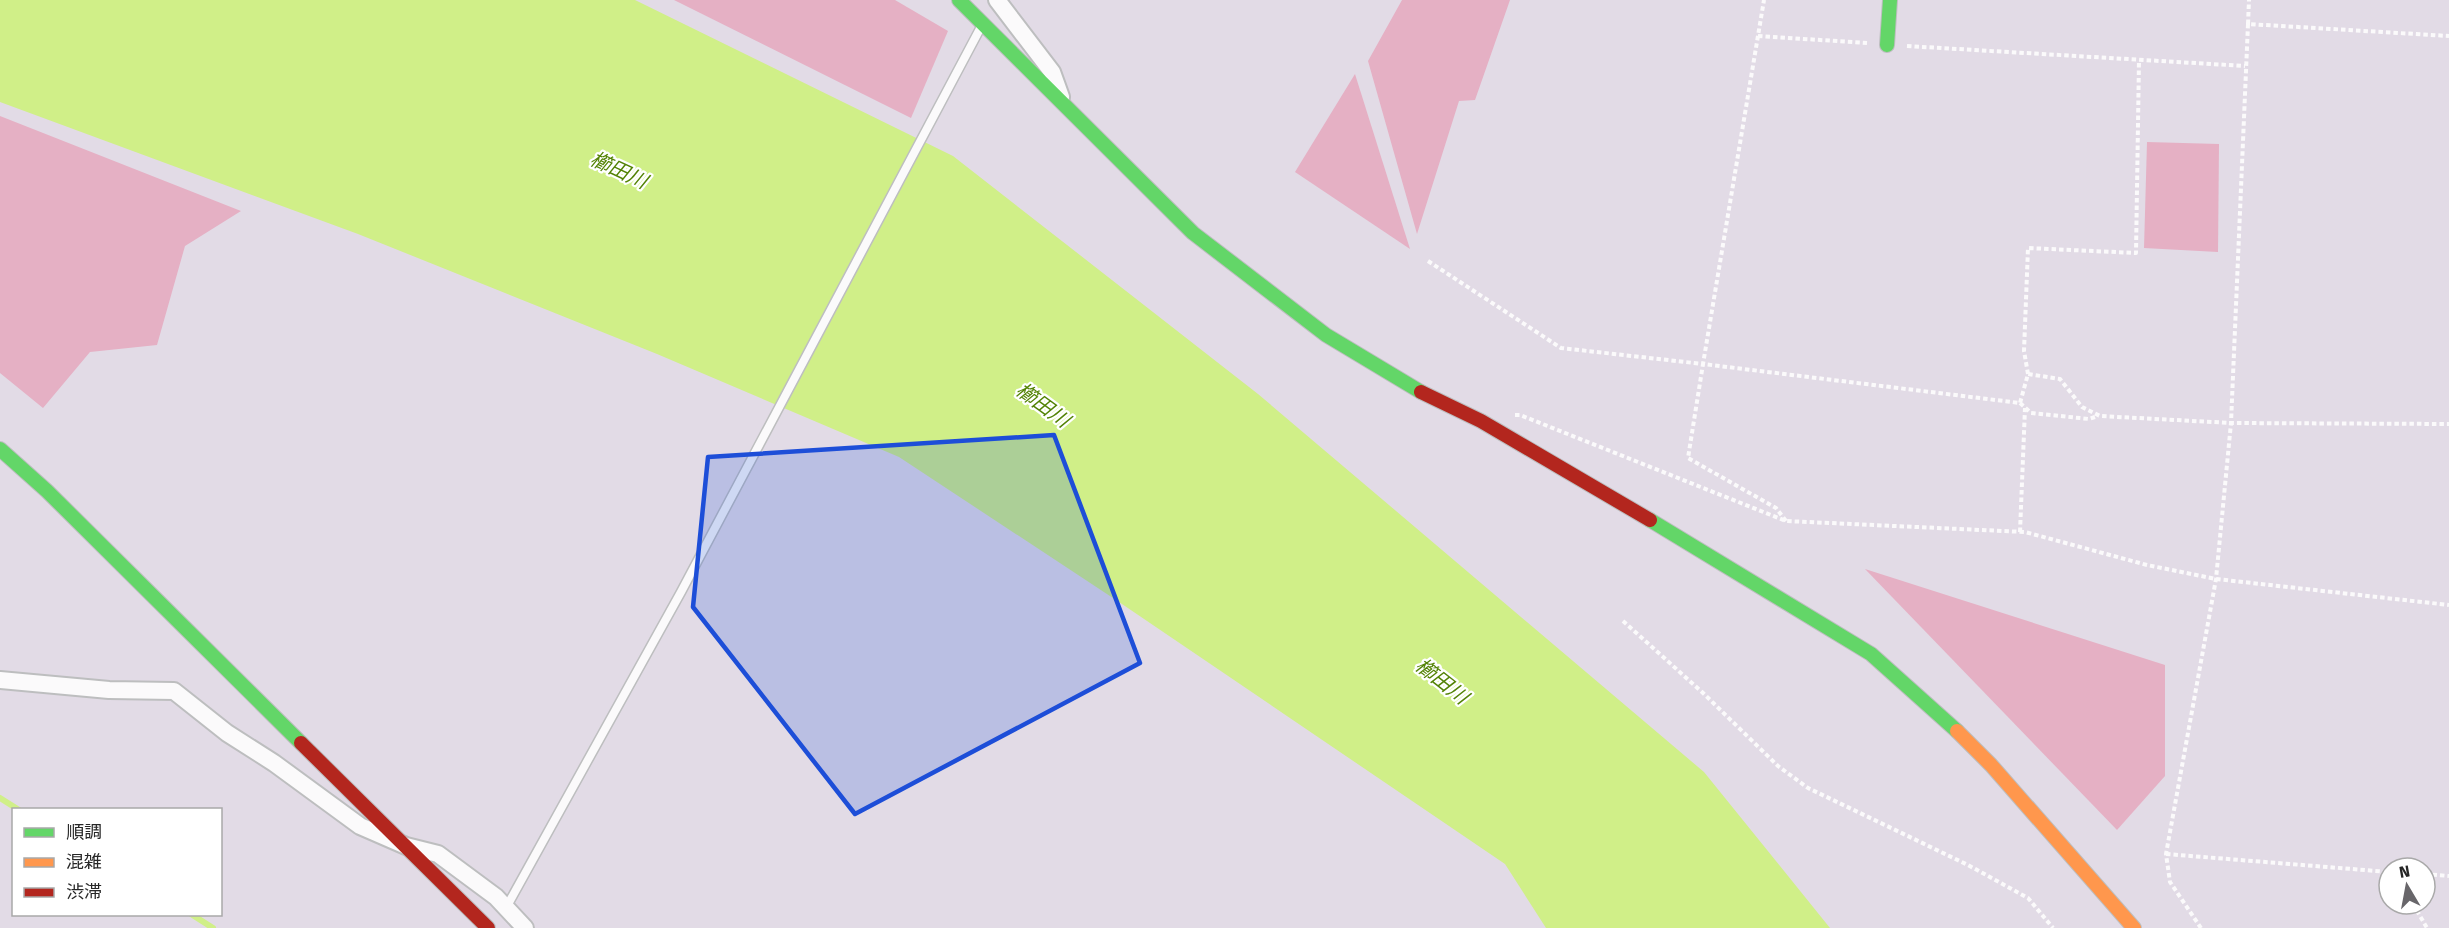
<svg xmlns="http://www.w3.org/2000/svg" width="2449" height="928" font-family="'Fira Sans','Noto Sans JP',sans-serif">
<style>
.green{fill:#e5b0c4}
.water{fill:#d0ef88}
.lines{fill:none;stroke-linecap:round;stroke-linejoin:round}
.stream{stroke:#d0ef88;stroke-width:6}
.lane-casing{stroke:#bdbebf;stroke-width:11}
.street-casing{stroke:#bdbebf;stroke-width:20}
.fast-casing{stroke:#bdbebf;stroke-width:16}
.slow-casing{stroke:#bdbebf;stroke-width:16}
.jam-casing{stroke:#bdbebf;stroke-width:16}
.path{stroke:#fbfafb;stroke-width:4;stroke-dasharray:4.5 3;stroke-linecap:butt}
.lane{stroke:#fbfafb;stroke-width:8}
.street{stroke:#fbfafb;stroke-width:16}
.fast{stroke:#63d668;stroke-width:14}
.slow{stroke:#ff974d;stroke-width:14}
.jam{stroke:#b3261e;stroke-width:14}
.marked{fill:#1d4ed8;fill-opacity:0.2;stroke:#1d4ed8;stroke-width:4.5;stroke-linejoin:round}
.labels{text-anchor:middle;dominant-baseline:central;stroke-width:4.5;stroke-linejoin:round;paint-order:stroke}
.water-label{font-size:20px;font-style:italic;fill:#538305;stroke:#fff}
</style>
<rect width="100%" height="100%" fill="#e2dbe6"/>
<!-- green -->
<g class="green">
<path d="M674 0H895L948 31 911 118Z"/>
<path d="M1402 0H1510L1475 100 1459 101 1417 234 1368 61Z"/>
<path d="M1355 74 1410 249 1295 172Z"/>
<path d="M0 116 241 211 185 246 157 345 90 352 43 408 0 373Z"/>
<path d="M2147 142 2219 144 2218 252 2144 248Z"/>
<path d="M1865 569 2165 665V776L2117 830Z"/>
</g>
<!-- water -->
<path class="water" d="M0 0H635L953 156 1258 394 1704 772 1830 928H1546L1505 864 1119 602 899 457 657 354 358 234 0 102Z"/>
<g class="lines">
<!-- stream -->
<g class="stream">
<path d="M0 798 19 810"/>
<path d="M191 914 213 928"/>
</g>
<!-- lane casing -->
<g class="lane-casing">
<path id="lane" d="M507 906 681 592 982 25"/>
</g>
<!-- street casing -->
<g class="street-casing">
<g id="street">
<path d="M997 0 1052 72 1061 97"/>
<path d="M0 680 109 690 174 691 227 733 274 763 360 826 406 846 438 854 496 897 525 928"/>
</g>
</g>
<!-- fast casing -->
<g class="fast-casing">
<g id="fast">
<path d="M959 0 1193 233 1326 335 1421 392"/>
<path d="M1887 45 1890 0"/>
<path d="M0 449 47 491 301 743"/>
<path d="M1650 520 1871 654 1957 731"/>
</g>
</g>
<!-- slow casing -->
<g class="slow-casing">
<path id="slow" d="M1957 731 1991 765 2134 928"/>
</g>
<!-- jam casing -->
<g class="jam-casing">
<g id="jam">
<path d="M1421 392 1481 421 1650 520"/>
<path d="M301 743 488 928"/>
</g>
</g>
<!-- path -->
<g class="path">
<path d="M2248 24 2249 0"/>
<path d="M1758 36 1867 43"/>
<path d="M1907 46 2245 66"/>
<path d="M1428 261 1561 348 1703 364 1764 0"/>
<path d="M2028 374 2024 351 2028 248 2136 253 2139 60"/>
<path d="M2020 403 2031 413 2089 419 2098 416"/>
<path d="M1515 415H1520L1786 521 2025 532 2147 565 2216 579 2449 605"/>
<path d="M1786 521 1776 508 1688 458 1703 364 2020 403 2028 374 2060 379 2082 407 2100 416 2231 423 2449 424"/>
<path d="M2020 532 2025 408"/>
<path d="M1623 621 1702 692 1778 766 1808 788 1968 865 2028 898 2053 928"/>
<path d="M2166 854 2389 872"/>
<path d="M2425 874 2449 876"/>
<path d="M2413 904 2427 928"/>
<path d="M2201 928 2170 882 2166 854 2216 579 2231 423 2248 24 2449 36"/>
</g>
<!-- lane -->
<use href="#lane" class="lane"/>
<!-- street -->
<use href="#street" class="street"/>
<!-- fast -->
<use href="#fast" class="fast"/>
<!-- slow -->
<use href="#slow" class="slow"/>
<!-- jam -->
<use href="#jam" class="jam"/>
</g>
<!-- marked area -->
<path class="marked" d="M1054 435 1140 663 855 814 693 607 708 457Z"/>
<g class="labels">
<!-- water labels -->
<g class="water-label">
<text transform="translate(619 170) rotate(25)">櫛田川</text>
<text transform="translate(1043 405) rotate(36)">櫛田川</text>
<text transform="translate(1442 681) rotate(38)">櫛田川</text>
</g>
</g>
<!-- legend -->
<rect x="12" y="808" width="210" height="108" fill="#ffffff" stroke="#a9a9a9" stroke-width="1.5"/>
<rect x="24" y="828" width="30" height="9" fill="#63d668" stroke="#a9a9a9" stroke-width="1.5"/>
<text x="66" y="838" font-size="18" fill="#272727">順調</text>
<rect x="24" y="858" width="30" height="9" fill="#ff974d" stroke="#a9a9a9" stroke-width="1.5"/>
<text x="66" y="868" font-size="18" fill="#272727">混雑</text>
<rect x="24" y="888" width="30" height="9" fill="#b3261e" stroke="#a9a9a9" stroke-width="1.5"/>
<text x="66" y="898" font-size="18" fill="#272727">渋滞</text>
<!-- north arrow -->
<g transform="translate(2407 886) rotate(350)"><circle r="28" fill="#ffffff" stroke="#a9a9a9" stroke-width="1.5"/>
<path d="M0-4.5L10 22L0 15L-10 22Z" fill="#68666a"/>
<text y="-9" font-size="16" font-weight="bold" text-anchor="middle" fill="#272727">N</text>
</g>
</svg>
